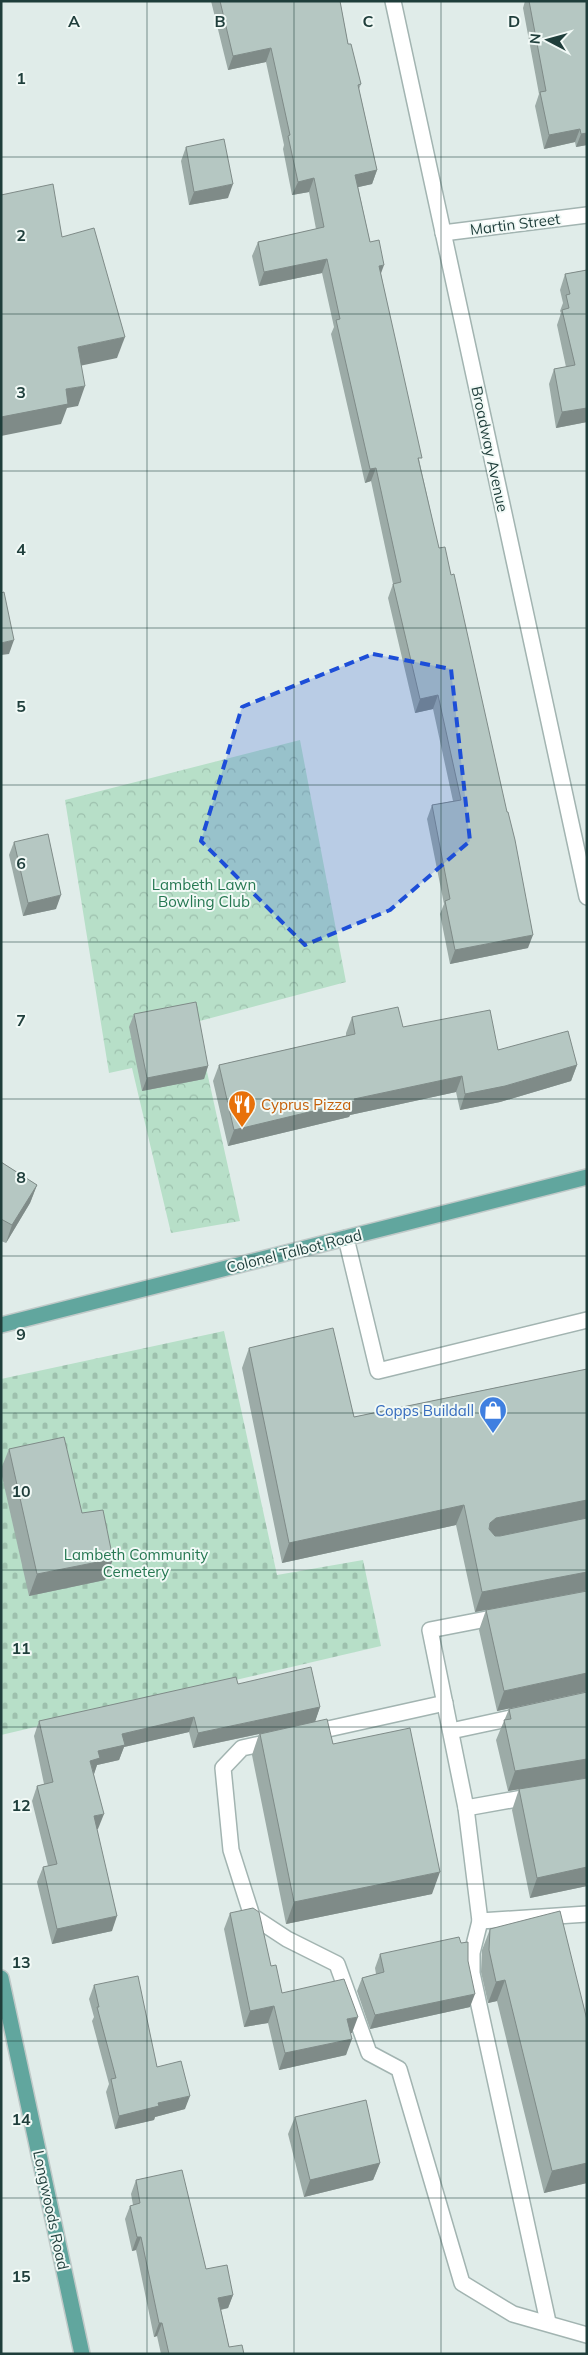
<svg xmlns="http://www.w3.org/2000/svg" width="588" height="2355" font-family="Mulish,sans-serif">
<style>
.forest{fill:url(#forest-crowns)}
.cemetery{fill:url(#cemetery-stones)}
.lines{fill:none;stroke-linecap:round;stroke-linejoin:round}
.minor-casing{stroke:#a2b4b1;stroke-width:18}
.major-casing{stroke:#c0c9c8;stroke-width:18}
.minor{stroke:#fff;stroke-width:15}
.major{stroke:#61a69e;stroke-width:15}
.wall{fill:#9caba7}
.shaded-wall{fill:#7f8b88}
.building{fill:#b5c7c2;stroke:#7f8b88}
.marked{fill:#1d4ed8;fill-opacity:0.2;stroke:#1d4ed8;stroke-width:4;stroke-dasharray:10 6;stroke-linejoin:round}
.grid{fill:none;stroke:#1f3e3b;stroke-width:1;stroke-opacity:0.55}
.labels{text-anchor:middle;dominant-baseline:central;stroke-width:4;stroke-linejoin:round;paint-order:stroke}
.street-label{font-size:15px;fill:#1f3e3b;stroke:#f1f9f6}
.park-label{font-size:15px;fill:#267852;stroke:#f1f9f6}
.food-label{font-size:15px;fill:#c56008;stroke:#f1f9f6;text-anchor:start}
.shop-label{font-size:15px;fill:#366cbe;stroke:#f1f9f6;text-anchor:end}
.grid-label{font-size:16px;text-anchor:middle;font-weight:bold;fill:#1f3e3b;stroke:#f1f9f6;stroke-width:4;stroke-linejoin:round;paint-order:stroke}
</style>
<defs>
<pattern id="forest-crowns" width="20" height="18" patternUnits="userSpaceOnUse" patternTransform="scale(1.25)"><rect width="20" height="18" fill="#b7dfc8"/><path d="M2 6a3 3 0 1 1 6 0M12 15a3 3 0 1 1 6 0" fill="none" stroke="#9dc0ad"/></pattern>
<pattern id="cemetery-stones" width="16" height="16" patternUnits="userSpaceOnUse" patternTransform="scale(1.25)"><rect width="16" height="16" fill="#b7dfc8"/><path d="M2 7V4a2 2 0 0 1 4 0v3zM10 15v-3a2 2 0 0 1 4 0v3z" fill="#9dc0ad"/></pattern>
</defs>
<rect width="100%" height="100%" fill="#e0ece9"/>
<!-- forest -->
<path class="forest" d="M300 740 346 982 196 1022 240 1221 171 1233 132 1068 109 1073 65 800Z"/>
<!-- cemetery -->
<path class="cemetery" d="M224 1331 277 1575 363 1560 381 1646 1 1735V1379Z"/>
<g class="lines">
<!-- minor casing -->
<g class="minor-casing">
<g id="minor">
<path d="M393 1 587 897"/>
<path d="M443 233 587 215"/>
<path d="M346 1238 378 1371 587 1320"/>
<path d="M502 1616 430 1630 466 1808 480 1921 587 1914"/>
<path d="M451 1731 525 1715"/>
<path d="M310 1733 445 1703"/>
<path d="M275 1741 242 1748 223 1768 231 1850 252 1916 287 1939 337 1964 369 2053 399 2069 462 2283 513 2314 587 2335"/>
<path d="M466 1808 534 1796"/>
<path d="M480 1921 472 1953V1973L548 2322"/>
</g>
</g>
<!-- major casing -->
<g class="major-casing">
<g id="major">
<path d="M1 1325 587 1177"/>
<path d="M1 1978 82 2354"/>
</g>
</g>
<!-- minor -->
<use href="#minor" class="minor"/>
<!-- major -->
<use href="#major" class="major"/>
</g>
<!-- wall -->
<g class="wall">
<path d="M211 1H340L348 44 361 84 359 89 377 170 372 184 358 187 370 242 381 274 420 464 528 948 450 964 440 914 444 904 427 819 432 805 453 801 433 709 415 713 388 598 393 584 371 481 365 483 331 334 334 327 322 273 259 286 252 256 258 242 316 229 309 192 292 195 283 149 284 145 266 62 228 70Z"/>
<path d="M525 1H587V145L576 147 575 142 544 149 535 106 539 94 523 8Z"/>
<path d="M186 147 228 198 189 205 181 161Z"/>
<path d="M587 270V422L556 428 549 384 554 369 566 367 557 325 561 313 560 311 563 303 560 290 565 274Z"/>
<path d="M14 842 56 909 23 916 9 855Z"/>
<path d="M134 1014 208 1066 204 1079 142 1091 129 1027Z"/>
<path d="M352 1017 403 1027 498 1050 577 1065 571 1081 500 1102 460 1110 456 1092 350 1115 349 1117 228 1146 213 1081 219 1065 346 1036V1033Z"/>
<path d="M1 1162 37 1185 30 1203 6 1243 1 1241Z"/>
<path d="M249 1348 354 1417 587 1369V1886L530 1898 512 1810 519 1789 586 1778 508 1791 496 1740 509 1709 586 1692H585L497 1711 479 1630 486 1610 585 1591 475 1612 456 1525 282 1563 242 1368Z"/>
<path d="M9 1449 82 1513 113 1559 105 1580 29 1596 1 1472V1469Z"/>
<path d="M238 1684 320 1707 315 1721 333 1744 432 1894 286 1924 252 1755 259 1734 193 1748 189 1732 124 1747 119 1760 97 1765 94 1774 98 1829H97L112 1931 52 1944 37 1882 43 1867 48 1866 32 1801 37 1786 44 1784 34 1736 39 1721Z"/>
<path d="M230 1913 271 1966 282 1993 352 2033H350L346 2055 279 2070 268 2023 244 2027 224 1929Z"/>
<path d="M490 1929 587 2020V2183L544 2193 497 2001 488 2003 481 1972 482 1950Z"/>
<path d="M461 1943 468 1961 470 2007 370 2029 357 1991 362 1978 376 1974 375 1968 380 1954Z"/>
<path d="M94 1985 157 2067 185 2109 155 2117 154 2120 115 2129 106 2092 109 2084 92 2021 94 2017 89 1999Z"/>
<path d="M295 2117 380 2163 373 2180 304 2197 288 2134Z"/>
<path d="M136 2180 206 2269 233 2295 228 2308 221 2310 229 2347 244 2354H161L157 2336 154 2337 136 2250 132 2251 125 2219 130 2206 133 2205 131 2194Z"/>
</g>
<!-- shaded-wall -->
<g class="shaded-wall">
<path d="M271 48 266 62 228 70 233 56Z"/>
<path d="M580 129 575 142 544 149 549 135Z"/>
<path d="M587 133V145L576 147 581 134Z"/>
<path d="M377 170 372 184 350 189 355 175Z"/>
<path d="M314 178 309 192 292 195 298 182Z"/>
<path d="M233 184 228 198 189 205 194 192Z"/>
<path d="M327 259 322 273 259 286 264 272Z"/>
<path d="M384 265 379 279V266Z"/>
<path d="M125 337 117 358 70 368 78 347Z"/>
<path d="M85 386 78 406 67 408 61 424 1 436V417L66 389Z"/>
<path d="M587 408V422L556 428 562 412Z"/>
<path d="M376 468 371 481 365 483 370 469Z"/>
<path d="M14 640 9 654 1 655V643Z"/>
<path d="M438 695 433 709 415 713 420 699Z"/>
<path d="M61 895 56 909 23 916 28 903Z"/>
<path d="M533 935 528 948 450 964 455 950Z"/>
<path d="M577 1065 571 1081 500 1102 460 1110 465 1094Z"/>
<path d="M208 1066 204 1079 142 1091 147 1078Z"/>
<path d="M462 1076 456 1092 350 1115 349 1117 228 1146 234 1130 354 1099Z"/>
<path d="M37 1185 30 1203 6 1243 12 1225Z"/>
<path d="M587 1500V1519L489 1538 490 1523 496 1518Z"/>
<path d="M464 1505 456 1525 282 1563 289 1543Z"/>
<path d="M113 1559 105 1580 29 1596 37 1574Z"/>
<path d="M587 1572V1587L585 1591 475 1612 482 1592Z"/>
<path d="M587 1673V1687L585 1692 497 1711 504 1691Z"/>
<path d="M320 1707 315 1722 193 1748 198 1733Z"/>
<path d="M194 1717 189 1732 124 1747 119 1760 97 1765 94 1774 90 1761 98 1751 122 1734Z"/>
<path d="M587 1759V1778L508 1791 515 1771Z"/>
<path d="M104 1814 98 1829 88 1831 94 1816Z"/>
<path d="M587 1867V1886L530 1898 537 1878Z"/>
<path d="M440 1872 432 1894 286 1924 294 1902Z"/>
<path d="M117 1916 112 1931 52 1944 57 1929Z"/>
<path d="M505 1980 497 2001 488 2003 496 1982Z"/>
<path d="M475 1994 470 2007 370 2029 375 2015Z"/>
<path d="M274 2006 268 2023 244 2027 250 2011Z"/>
<path d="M358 2017 352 2033 341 2035 347 2019Z"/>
<path d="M352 2039 346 2055 279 2070 285 2053Z"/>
<path d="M190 2096 185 2109 155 2117 154 2120 115 2129 119 2116 158 2103Z"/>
<path d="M380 2163 373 2180 304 2197 310 2180Z"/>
<path d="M587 2163V2183L544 2193 552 2171Z"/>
<path d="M137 2237H141L136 2250 132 2251Z"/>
<path d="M233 2295 228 2308 213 2311 218 2298Z"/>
<path d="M159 2323H162L157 2336 154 2337Z"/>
</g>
<!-- building -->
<g class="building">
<path d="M220 1H340L348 44H351L361 84 358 85 377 170 355 175 370 242 379 240 384 265 379 266 422 458H418L439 548 445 547 451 575 454 574 507 812H508L515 840 533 935 455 950 445 901 450 899 432 805 461 800 438 695 420 699 393 584 401 582 376 468 370 469 336 320 340 319 327 259 264 272 258 242 324 227 314 178 298 182 288 136 290 135 271 48 233 56Z"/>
<path d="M529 1H587V133L581 134 580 129 549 135 540 92 546 91Z"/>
<path d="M224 139 233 184 194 192 186 147Z"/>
<path d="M53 184 62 237 94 228 125 337 78 347 85 386 66 389 68 404 1 417V195Z"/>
<path d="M587 270V408L562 412 554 369 575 365 562 310 569 308 566 295 570 294 565 274Z"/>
<path d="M4 592 14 640 1 643V593Z"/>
<path d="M48 834 61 895 28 903 14 842Z"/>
<path d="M196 1002 208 1066 147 1078 134 1014Z"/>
<path d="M398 1007 403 1027 490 1010 498 1050 568 1031 577 1065 505 1086 465 1094 462 1076 354 1099 355 1101 234 1130 219 1065 355 1034 352 1017Z"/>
<path d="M1 1162 37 1185 12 1225 1 1219Z"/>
<path d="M333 1328 354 1417 587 1369V1500L496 1518 490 1523 489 1529 495 1536H500L587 1518V1572L482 1592 464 1505 289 1543 249 1348Z"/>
<path d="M64 1437 82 1513 103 1510 113 1559 37 1574 9 1449Z"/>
<path d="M587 1591V1673L504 1691 486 1610Z"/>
<path d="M311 1667 320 1707 198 1733 194 1717 122 1734 125 1745 98 1751 100 1758 90 1761 104 1814 94 1816 117 1916 57 1929 43 1867 57 1864 37 1786 53 1782 39 1721 236 1677 238 1684Z"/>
<path d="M587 1692V1759L515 1771 504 1720 511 1719 509 1709Z"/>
<path d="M327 1719 333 1744 410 1728 440 1872 294 1902 260 1734Z"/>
<path d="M587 1778V1867L537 1878 519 1789Z"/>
<path d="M253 1908 259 1912 271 1966 276 1965 282 1993 344 1979 358 2017 347 2019 352 2039 285 2053 274 2006 250 2011 230 1913Z"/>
<path d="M560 1911 587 2020V2163L552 2171 505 1980 496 1982 489 1950 490 1929Z"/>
<path d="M459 1937 461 1943 468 1942V1961L475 1994 375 2015 362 1978 384 1972 380 1954Z"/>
<path d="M138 1976 157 2067 181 2061 190 2096 158 2103 159 2106 119 2116 111 2079 116 2078 97 2007H99L94 1985Z"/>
<path d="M366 2100 380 2163 310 2180 295 2117Z"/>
<path d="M182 2170 206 2269 227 2265 233 2295 218 2298 229 2347 242 2345 244 2354H169L162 2323H159L141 2237H137L130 2206 140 2203 136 2180Z"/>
</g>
<!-- marked area -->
<path class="marked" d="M373 654 451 669 470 841 390 910 305 945 201 841 242 707Z"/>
<!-- grid -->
<path class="grid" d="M147 1V2354M294 1V2354M441 1V2354M1 157H587M1 314H587M1 471H587M1 628H587M1 785H587M1 942H587M1 1099H587M1 1256H587M1 1413H587M1 1570H587M1 1727H587M1 1884H587M1 2041H587M1 2198H587"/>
<!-- icons -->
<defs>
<g id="restaurant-pin" transform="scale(1.4375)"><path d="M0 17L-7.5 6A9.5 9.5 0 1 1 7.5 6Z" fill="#e8710a" stroke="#f1f9f6"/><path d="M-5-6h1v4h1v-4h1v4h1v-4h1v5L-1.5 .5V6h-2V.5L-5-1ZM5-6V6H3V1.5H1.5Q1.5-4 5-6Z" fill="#fff"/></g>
<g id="shop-pin" transform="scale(1.4375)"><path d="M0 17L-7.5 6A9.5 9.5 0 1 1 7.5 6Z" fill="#3f7fe0" stroke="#f1f9f6"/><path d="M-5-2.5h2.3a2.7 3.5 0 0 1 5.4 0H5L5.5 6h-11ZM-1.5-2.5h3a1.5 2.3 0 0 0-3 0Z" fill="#fff"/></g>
</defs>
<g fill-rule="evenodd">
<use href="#restaurant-pin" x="242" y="1104"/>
<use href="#shop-pin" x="493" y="1410"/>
</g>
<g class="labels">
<!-- street labels -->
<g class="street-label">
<text transform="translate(515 224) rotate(-7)">Martin Street</text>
<text transform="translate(490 449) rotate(78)">Broadway Avenue</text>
<text transform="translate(294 1251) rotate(-14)">Colonel Talbot Road</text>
<text transform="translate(51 2210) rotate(78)">Longwoods Road</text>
</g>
<!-- park labels -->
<g class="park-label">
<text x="204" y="884">Lambeth Lawn<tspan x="204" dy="17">Bowling Club</tspan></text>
<text x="136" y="1554">Lambeth Community<tspan x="136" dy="17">Cemetery</tspan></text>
</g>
<!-- food labels -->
<g class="food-label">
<text x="261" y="1104">Cyprus Pizza</text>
</g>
<!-- shop labels -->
<g class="shop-label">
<text x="474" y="1410">Copps Buildall</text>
</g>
</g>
<g class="grid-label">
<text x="74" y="27">A</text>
<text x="220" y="27">B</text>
<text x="368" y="27">C</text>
<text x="514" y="27">D</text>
<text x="21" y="84">1</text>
<text x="21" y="241">2</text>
<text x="21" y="398">3</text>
<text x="21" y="555">4</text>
<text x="21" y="712">5</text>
<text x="21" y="869">6</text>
<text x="21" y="1026">7</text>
<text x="21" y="1183">8</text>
<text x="21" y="1340">9</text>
<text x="21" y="1497">10</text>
<text x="21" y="1654">11</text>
<text x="21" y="1811">12</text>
<text x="21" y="1968">13</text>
<text x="21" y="2125">14</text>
<text x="21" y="2282">15</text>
</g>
<!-- border -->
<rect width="588" height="2355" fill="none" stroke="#1f3e3b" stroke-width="5"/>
<!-- north arrow -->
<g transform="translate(548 40) rotate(276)" stroke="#f1f9f6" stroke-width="4" paint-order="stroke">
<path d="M0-4L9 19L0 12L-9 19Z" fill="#1f3e3b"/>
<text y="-8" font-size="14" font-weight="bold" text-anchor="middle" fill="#1f3e3b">N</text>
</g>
</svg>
